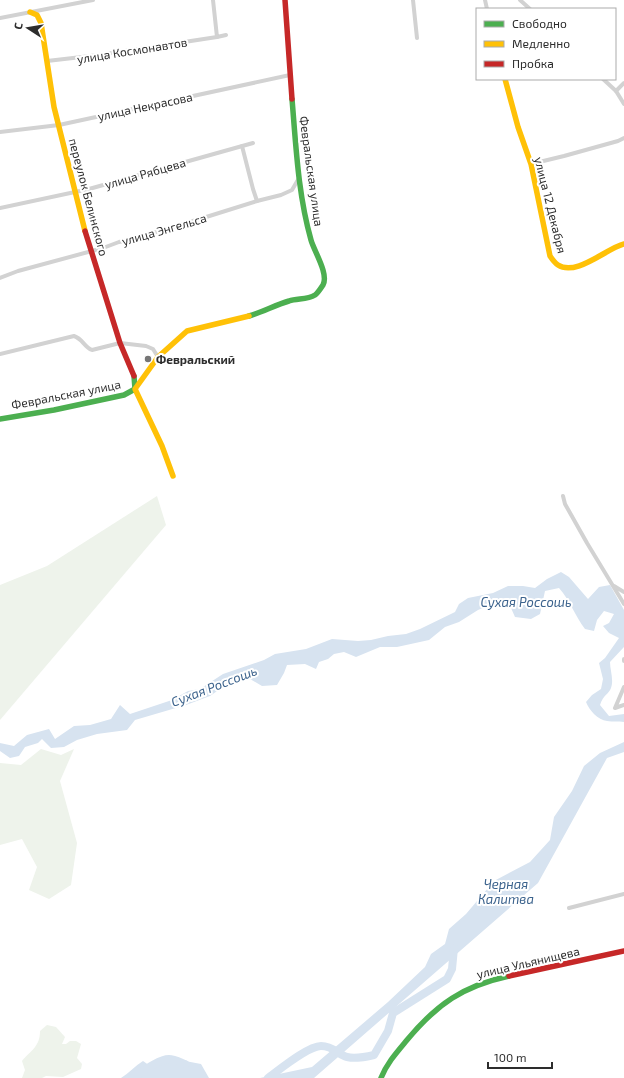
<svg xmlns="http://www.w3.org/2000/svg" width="624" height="1078" font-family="'Exo 2',sans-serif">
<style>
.green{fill:#eef3eb}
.water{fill:#d7e3f0}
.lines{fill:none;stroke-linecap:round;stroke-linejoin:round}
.river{stroke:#d7e3f0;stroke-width:8}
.street{stroke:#d2d2d2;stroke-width:4}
.fast{stroke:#4caf50;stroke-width:5.5}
.slow{stroke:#ffc107;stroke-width:5.5}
.jam{stroke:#c62828;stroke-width:5.5}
.poi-dot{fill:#767676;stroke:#fff;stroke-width:1.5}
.labels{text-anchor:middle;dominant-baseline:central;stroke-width:4;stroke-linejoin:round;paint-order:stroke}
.street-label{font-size:12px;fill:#2d2d2d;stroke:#fff}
.poi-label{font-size:12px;font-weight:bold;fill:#2d2d2d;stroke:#fff;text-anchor:start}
.water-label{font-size:13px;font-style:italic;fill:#3c638d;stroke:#fff}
</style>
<rect width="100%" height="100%" fill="#fff"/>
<!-- green -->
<g class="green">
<path d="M157 496 166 525 0 720V585L47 566Z"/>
<path d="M41 749 61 755 74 749 60 781 77 843 71 885 49 899 29 890 37 867 22 839 0 845V763L21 765Z"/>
<path d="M47 1025 56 1027 65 1037 62 1044H66L70 1041H76L81 1044 77 1058 82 1064 81 1069 63 1077 46 1076 42 1078H22L25 1070 22 1061C31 1050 40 1047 40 1031Z"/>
</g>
<!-- water -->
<g class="water">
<path d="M561 572 569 577 588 599 599 587 610 585 624 610V647L610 662C610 670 614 680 611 688 609 694 603 695 600 705L609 716 624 714V722C618 721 613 722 607 721 598 720 589 710 586 702L592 695 601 689 603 679 599 663 605 658 619 638 609 633 603 626 609 623 614 614 604 611 597 620 594 631 585 629C575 616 570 600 559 588L545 591 540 614 531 619 515 617 511 608 495 603 478 610 459 622 445 627 429 640 397 647H380L356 657 344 652 334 654 328 659 319 662 316 669 305 664 287 665 284 673 277 685 262 686 250 679 237 681 223 687 210 696 186 705 135 720 127 730 97 734 77 740 64 747 51 748 42 739 38 743 25 747 19 756 10 758 0 751V743L14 746 27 735 49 729 55 739 74 726 90 725 111 719 120 705 130 714 172 700 188 691 200 689 223 674 264 660 275 654 306 649 332 639 358 641 371 640 388 636 406 634 420 629 455 612 459 604 468 598 493 593 508 586H523L535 588 547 579Z"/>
<path d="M624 742V752L607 758 538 883 314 1078H260L312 1067 388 1002 425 967 431 954 445 944 449 929 466 914 494 881 530 862 550 840 554 817 572 791 584 766 600 753Z"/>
<path d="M180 1060 201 1064 209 1078H121C129 1073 135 1066 143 1061L153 1068 166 1061Z"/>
</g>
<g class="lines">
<!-- river -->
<g class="river">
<path d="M133 1078C142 1072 159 1059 169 1059 174 1059 180 1062 185 1064"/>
<path d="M268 1078C279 1070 308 1046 321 1046 334 1046 338 1055 347 1057 356 1059 365 1057 374 1055L388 1031 393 1013 447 979 452 969 454 948"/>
</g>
<!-- street -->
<g class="street">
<path d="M213 0 217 37 226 35"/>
<path d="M413 0 417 38"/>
<path d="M485 0 487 9"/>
<path d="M520 0 530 9"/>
<path d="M0 18 93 0"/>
<path d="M47 61 99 55 217 37"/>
<path d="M603 79 616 91 624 104"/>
<path d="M616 91 624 83"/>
<path d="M0 132 59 125 290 75"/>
<path d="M242 146 253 189 257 201"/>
<path d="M531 164 564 156 618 141 624 138"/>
<path d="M0 208 89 189 253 143"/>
<path d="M0 278 18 271 103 248 119 242 136 238 203 218 257 201 281 195 292 190 299 178"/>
<path d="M0 354 74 336C83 339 84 347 92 350L120 343 146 346 153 349 158 357"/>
<path d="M563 496 565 504 587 543 624 604"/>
<path d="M614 586 624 592"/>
<path d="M624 659V661"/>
<path d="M624 687 615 708 624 705"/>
<path d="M569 908 624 894"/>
</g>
<!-- fast -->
<g class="fast">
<path d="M249 316C263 312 275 305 289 301 297 298 307 300 315 295 318 293 321 288 323 285 329 274 314 251 311 240 298 194 296 146 292 99"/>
<path d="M0 419 54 410 124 395 135 389 134 376"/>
<path d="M381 1078C387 1063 397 1052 407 1040 437 1004 463 986 509 976"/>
</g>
<!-- slow -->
<g class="slow">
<path d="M30 12 37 15 41 23 54 107 85 231"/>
<path d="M505 79 518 127 531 164 550 256C552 259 555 263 558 265 576 277 607 248 624 244"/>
<path d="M173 476 162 446 135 389 158 357 187 331 249 316"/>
</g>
<!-- jam -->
<g class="jam">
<path d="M285 0 292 99"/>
<path d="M85 231 120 343 134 376"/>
<path d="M509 976 624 951"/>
</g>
</g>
<!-- markers -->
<circle class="poi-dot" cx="148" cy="359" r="4"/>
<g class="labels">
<!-- street labels -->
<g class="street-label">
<text transform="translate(132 50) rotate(-9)">улица Космонавтов</text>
<text transform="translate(145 106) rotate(-12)">улица Некрасова</text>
<text transform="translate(312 171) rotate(82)">Февральская улица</text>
<text transform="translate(145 173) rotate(-16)">улица Рябцева</text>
<text transform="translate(89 197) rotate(75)">переулок Белинского</text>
<text transform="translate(551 205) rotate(76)">улица 12 Декабря</text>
<text transform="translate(164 229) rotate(-16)">улица Энгельса</text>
<text transform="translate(66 394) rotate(-11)">Февральская улица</text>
<text transform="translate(528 962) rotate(-13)">улица Ульянищева</text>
</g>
<!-- poi labels -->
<g class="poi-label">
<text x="156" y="359">Февральский</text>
</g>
<!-- water labels -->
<g class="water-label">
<text x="526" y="602">Сухая Россошь</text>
<text transform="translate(214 686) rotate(-21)">Сухая Россошь</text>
<text x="506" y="884">Черная<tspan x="506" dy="15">Калитва</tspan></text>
</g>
</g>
<!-- legend -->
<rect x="476" y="8" width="140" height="72" fill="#ffffff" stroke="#ababab"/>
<rect x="484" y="21" width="20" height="6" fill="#4caf50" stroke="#ababab"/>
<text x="512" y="28" font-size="12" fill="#2d2d2d">Свободно</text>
<rect x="484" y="41" width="20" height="6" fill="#ffc107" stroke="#ababab"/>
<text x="512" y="48" font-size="12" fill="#2d2d2d">Медленно</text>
<rect x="484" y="61" width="20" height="6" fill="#c62828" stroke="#ababab"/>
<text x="512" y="68" font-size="12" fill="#2d2d2d">Пробка</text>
<!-- north arrow -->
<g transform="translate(28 28) rotate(282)" stroke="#ffffff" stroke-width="3" paint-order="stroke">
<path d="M0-3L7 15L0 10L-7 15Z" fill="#2d2d2d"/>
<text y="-6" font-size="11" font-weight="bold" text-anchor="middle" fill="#2d2d2d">С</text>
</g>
<!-- scale -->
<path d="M488 1062v6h64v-6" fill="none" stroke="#2d2d2d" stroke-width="2"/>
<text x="494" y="1062" font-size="12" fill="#2d2d2d" stroke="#ffffff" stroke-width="3" paint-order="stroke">100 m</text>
</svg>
